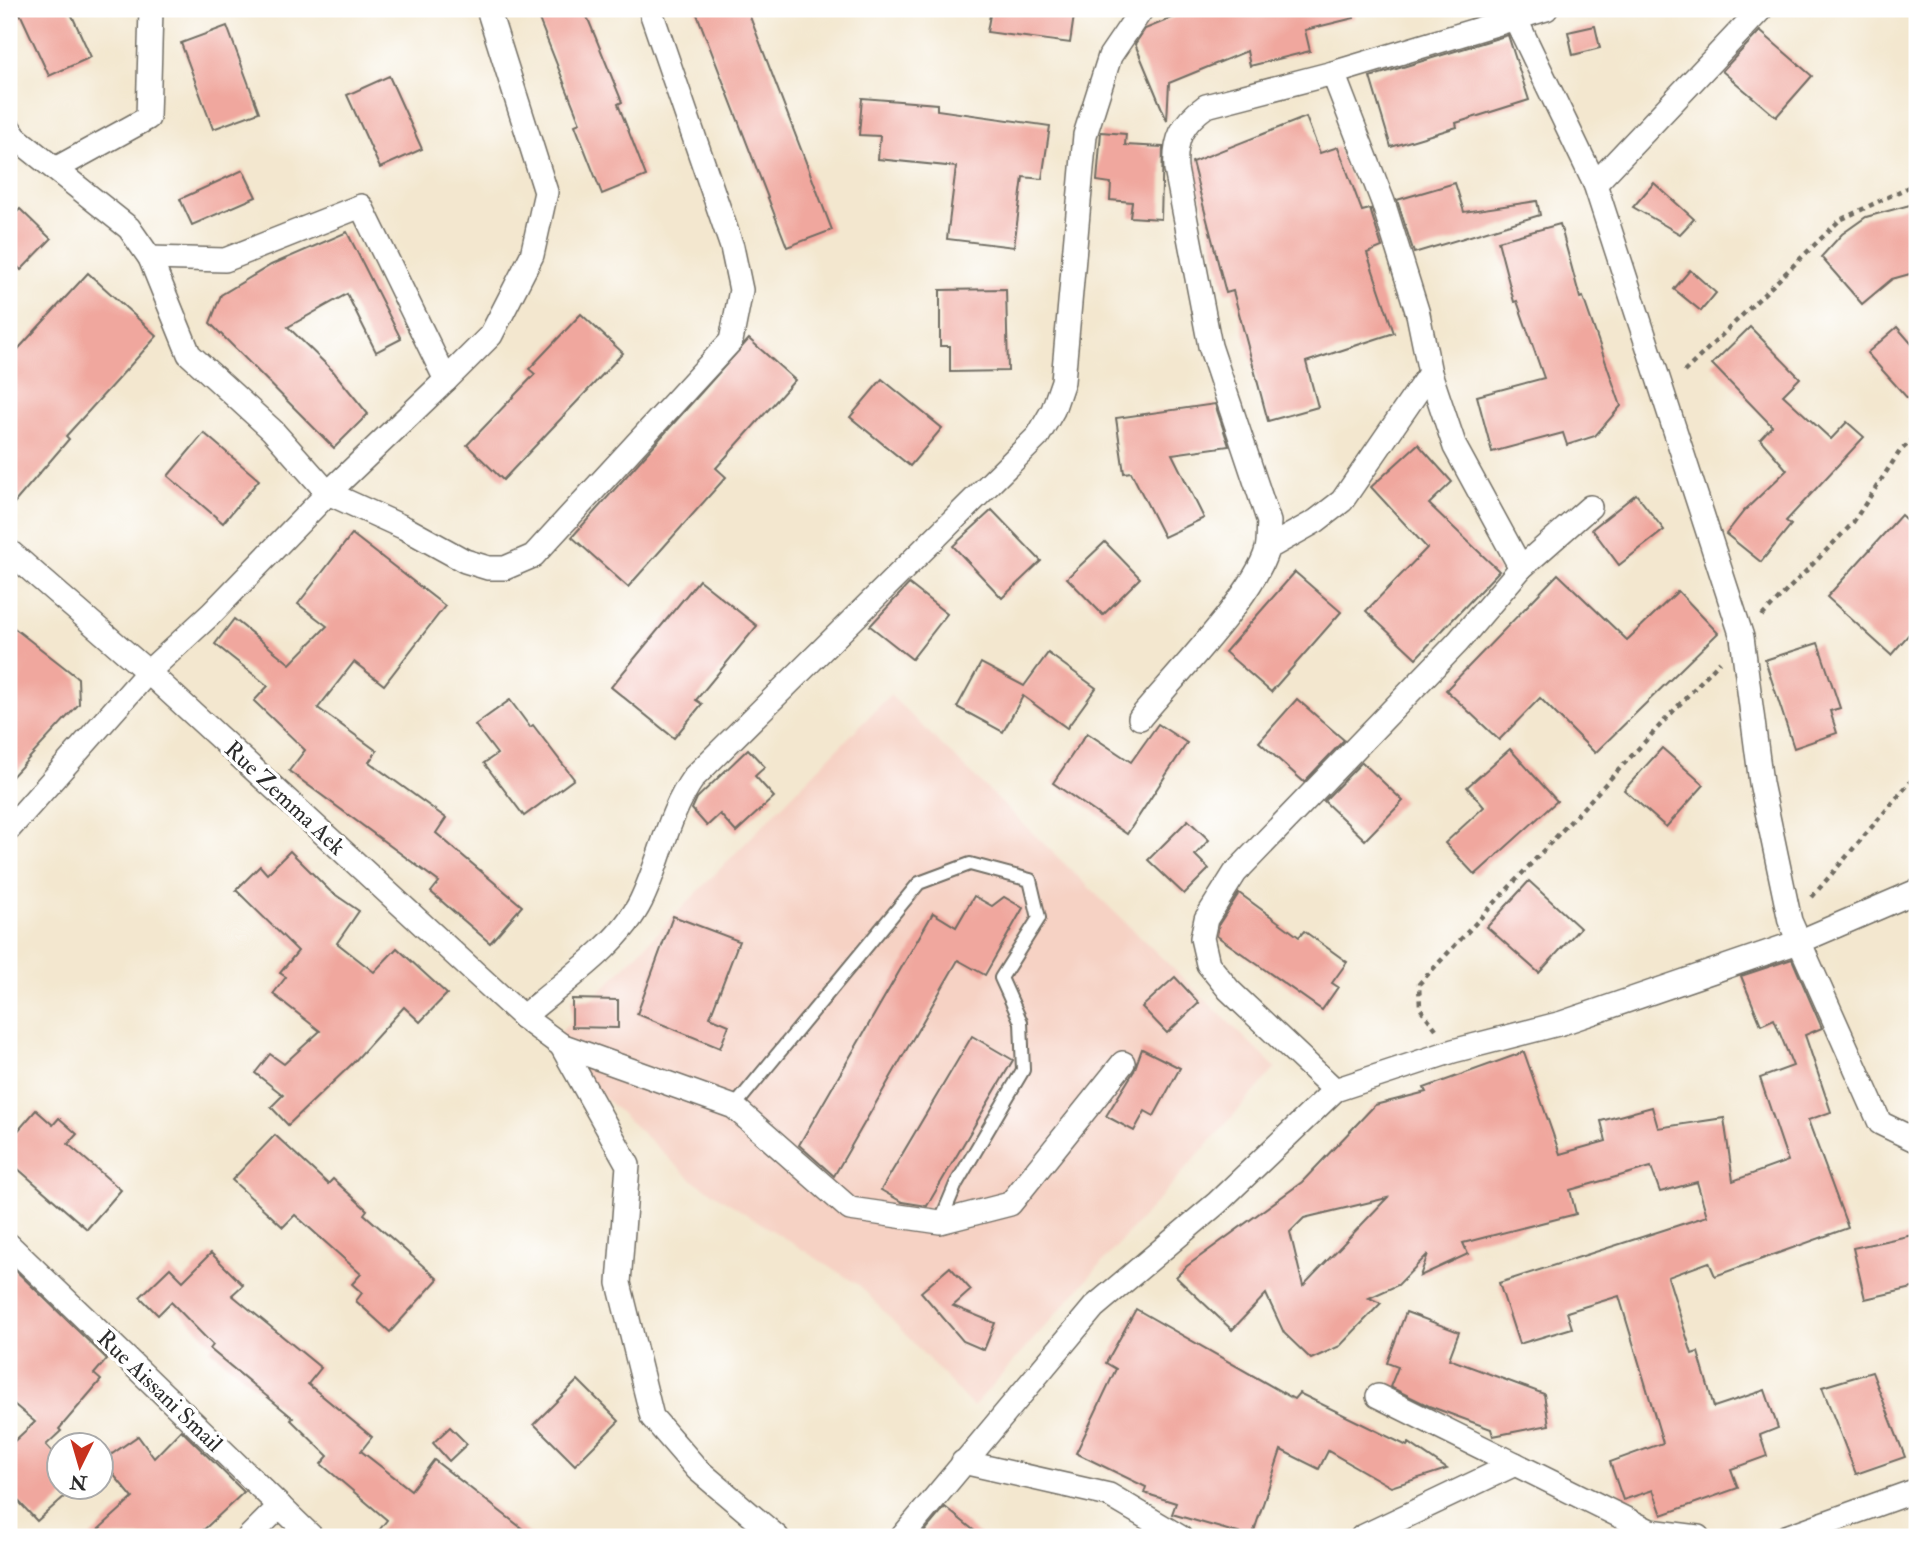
<svg xmlns="http://www.w3.org/2000/svg" width="1926" height="1546" font-family="'IM FELL Double Pica',serif">
<style>
.built{fill:#f6d2c4}
.building{fill:#f0a79e;fill-rule:evenodd}
.lines{fill:none;stroke-linecap:round;stroke-linejoin:round}
.service-casing{stroke:#716d64;stroke-width:16}
.minor-casing{stroke:#716d64;stroke-width:26}
.path{stroke:#716d64;stroke-width:4.5;stroke-dasharray:5 5;stroke-linecap:butt}
.service{stroke:#fff;stroke-width:12}
.minor{stroke:#fff;stroke-width:23}
.labels{text-anchor:middle;dominant-baseline:central;stroke-width:7;stroke-linejoin:round;paint-order:stroke}
.street-label{font-size:23px;fill:#2b2b2b;stroke:#fff}
</style>
<rect width="100%" height="100%" fill="#fff"/>
<filter id="ink" filterUnits="userSpaceOnUse"><feTurbulence type="fractalNoise" baseFrequency=".0143" numOctaves="2"/><feDisplacementMap in="SourceGraphic" scale="14" xChannelSelector="R" yChannelSelector="G"/><feConvolveMatrix kernelMatrix="1 2 1 2 8 2 1 2 1" color-interpolation-filters="sRGB"/></filter>
<filter id="wash" filterUnits="userSpaceOnUse"><feTurbulence type="fractalNoise" baseFrequency=".00686" numOctaves="4" result="noise"/><feDisplacementMap in="SourceGraphic" scale="28" xChannelSelector="R" yChannelSelector="G"/><feGaussianBlur stdDeviation="1.57" result="paint"/><feColorMatrix in="noise" values="0 0 0 0 0 0 0 0 0 0 0 0 0 0 0 0 0 1.4 0 .05"/><feComposite in="paint" operator="in"/></filter>
<g filter="url(#wash)">
<rect width="100%" height="100%" fill="#f3e7cf"/>
<!-- built -->
<path class="built" d="M890 695 1276 1068 973 1407 860 1286 691 1179 548 1045Z"/>
<g id="blocks">
<!-- building -->
<g class="building">
<path d="M18 9H69L91 57 49 76Z"/>
<path d="M535 9H584L622 102 618 104 646 176 602 194 575 125 580 123Z"/>
<path d="M695 9H747L832 230 787 247Z"/>
<path d="M991 9H1075L1070 43 987 32Z"/>
<path d="M1194 9H1353L1354 18 1305 30 1310 51 1250 66 1247 51 1169 83 1167 121 1135 44 1145 29Z"/>
<path d="M227 26 259 112 213 129 181 43Z"/>
<path d="M1595 26 1600 48 1573 55 1568 32Z"/>
<path d="M1760 31 1812 76 1776 117 1722 71Z"/>
<path d="M1508 35 1529 100 1456 123 1457 127 1391 147 1370 77Z"/>
<path d="M389 76 422 149 380 168 347 95Z"/>
<path d="M862 98 937 104V110L1050 126 1042 179 1023 177 1014 247 947 239 956 167 878 159 880 136 859 135Z"/>
<path d="M1306 117 1320 153 1338 147 1362 211 1370 209 1382 247 1367 253 1394 333 1306 362 1318 407 1268 421 1233 291 1226 293 1192 162Z"/>
<path d="M1101 132 1126 134 1125 145 1163 147 1161 219 1130 217 1132 202 1110 200 1111 183 1097 181Z"/>
<path d="M243 170 256 197 192 225 180 199Z"/>
<path d="M1455 183 1464 212 1537 201 1540 215 1414 253 1397 200Z"/>
<path d="M1654 183 1694 219 1680 234 1633 207Z"/>
<path d="M1917 203V272L1892 279 1862 304 1821 257 1842 234 1866 217Z"/>
<path d="M20 209 51 239 21 270 9 259V220Z"/>
<path d="M1560 224 1580 298 1583 297 1621 406 1595 436 1567 445 1563 433 1492 452 1477 396 1544 378 1517 301 1514 302 1498 241Z"/>
<path d="M347 232 401 339 376 352 347 294 288 327 333 371 368 414 334 448 210 323 221 295 271 265Z"/>
<path d="M1690 270 1716 293 1701 311 1674 289Z"/>
<path d="M88 273 157 336 66 436 69 439 9 509V359Z"/>
<path d="M1006 289 1008 371 950 372V346H940V290Z"/>
<path d="M581 314 623 353 503 480 467 445 535 374 529 369Z"/>
<path d="M1750 327 1800 378 1783 395 1831 439 1847 422 1864 437 1786 521 1791 525 1761 562 1726 534 1744 511 1787 470 1760 439 1772 426 1712 364Z"/>
<path d="M1897 327 1917 350V409L1867 353Z"/>
<path d="M749 339 795 380 716 468 726 477 628 587 572 537Z"/>
<path d="M882 379 942 428 910 466 850 417Z"/>
<path d="M1215 404 1229 446 1172 454 1204 518 1164 537 1131 472 1124 473 1116 418Z"/>
<path d="M204 433 259 480 223 523 168 476Z"/>
<path d="M1418 444 1452 482 1429 504 1499 571 1416 658 1366 611 1427 548 1371 487Z"/>
<path d="M1636 494 1664 530 1619 565 1592 529Z"/>
<path d="M992 510 1041 561 1002 598 953 546Z"/>
<path d="M1901 515 1917 530V625L1891 655 1827 597Z"/>
<path d="M352 534 445 606 384 685 354 662 318 708 377 751 369 762 446 818 436 833 522 906 490 943 431 892 439 882 289 771 305 750 254 701 268 686 215 644 234 619 290 664 327 626 298 604Z"/>
<path d="M1105 542 1140 578 1103 615 1067 578Z"/>
<path d="M1295 572 1341 612 1271 692 1225 652Z"/>
<path d="M1558 574 1627 640 1678 591 1718 633 1595 753 1540 698 1499 740 1446 690Z"/>
<path d="M699 580 757 626 696 700 702 704 674 738 611 687Z"/>
<path d="M909 584 947 614 912 659 870 626Z"/>
<path d="M9 624 78 678 79 704 9 780Z"/>
<path d="M1818 643 1840 708 1830 711 1837 733 1794 748 1765 660Z"/>
<path d="M1048 653 1096 688 1067 728 1023 696 1003 732 957 707 981 663 1024 686Z"/>
<path d="M1297 699 1344 740 1304 782 1259 742Z"/>
<path d="M510 700 530 727 533 725 574 779 524 816 484 763 497 754 475 725Z"/>
<path d="M1158 724 1187 743 1127 834 1053 783 1087 733 1131 762Z"/>
<path d="M1662 748 1704 785 1666 827 1624 790Z"/>
<path d="M748 749 765 767 755 776 774 797 736 832 720 814 707 826 692 809 697 798Z"/>
<path d="M1510 749 1557 801 1475 875 1445 843 1484 807 1467 787Z"/>
<path d="M1362 762 1403 801 1365 840 1324 801Z"/>
<path d="M1188 820 1209 840 1195 855 1209 869 1184 894 1148 860Z"/>
<path d="M290 851 330 891 359 911 337 943 374 972 397 948 447 994 420 1022 404 1007 353 1063 288 1125 271 1107 283 1095 255 1073 270 1054 284 1064 320 1031 273 994 286 977 280 973 298 951 236 890 260 866 267 874Z"/>
<path d="M1529 881 1580 928 1539 973 1487 927Z"/>
<path d="M1239 893 1299 937 1304 931 1347 962 1332 983 1338 987 1322 1010 1217 936 1219 924Z"/>
<path d="M974 896 992 906 1004 897 1023 908 985 975 958 960 834 1176 799 1145 933 913 956 927Z"/>
<path d="M673 916 739 941 710 1017 729 1025 720 1048 637 1014Z"/>
<path d="M1792 959 1822 1028 1805 1035 1831 1112 1808 1120 1848 1228 1715 1276 1709 1262 1668 1277 1692 1354 1698 1352 1714 1407 1765 1390 1778 1428 1760 1435 1767 1456 1731 1469 1738 1488 1662 1515 1653 1490 1623 1500 1610 1462 1663 1443 1619 1296 1567 1312 1572 1328 1519 1344 1499 1283 1707 1216 1697 1182 1660 1192 1651 1167 1570 1190 1576 1214 1463 1243 1468 1254 1420 1276 1428 1254 1398 1285 1369 1298 1381 1303 1340 1346 1311 1359 1284 1333 1266 1294 1232 1330 1176 1277 1187 1266 1302 1182 1375 1105 1426 1092 1424 1088 1524 1052 1560 1154 1606 1141 1601 1121 1652 1107 1658 1128 1724 1118 1733 1181 1788 1161 1760 1078 1793 1066 1774 1019 1761 1025 1741 976ZM1387 1198 1303 1286 1290 1232 1304 1218Z"/>
<path d="M1175 977 1199 1003 1167 1033 1142 1007Z"/>
<path d="M572 999 618 1000V1028L572 1027Z"/>
<path d="M972 1036 1013 1060 927 1206 902 1202 881 1190Z"/>
<path d="M1142 1049 1180 1068 1154 1116 1145 1111 1134 1131 1106 1116 1134 1071Z"/>
<path d="M36 1110 53 1125 59 1118 77 1134 68 1144 121 1190 87 1229 9 1161V1141Z"/>
<path d="M275 1135 328 1184 333 1179 367 1210 364 1214 438 1279 390 1332 356 1301 362 1293 352 1284 361 1274 295 1215 283 1227 232 1180Z"/>
<path d="M1917 1234V1287L1865 1299 1853 1248Z"/>
<path d="M211 1253 243 1285 232 1295 321 1368 308 1384 372 1437 361 1451 411 1490 434 1460 533 1537H374L387 1520 321 1464 328 1456 291 1420 293 1418 210 1349 213 1345 171 1302 158 1315 140 1297 170 1268 183 1281Z"/>
<path d="M9 1264 107 1359 94 1374 101 1380 59 1429 61 1431 46 1445 60 1460V1487H75L37 1521 9 1491V1446L35 1422 9 1400Z"/>
<path d="M950 1267 971 1290 953 1306 995 1323 984 1350 963 1341 921 1292Z"/>
<path d="M1136 1309 1294 1399 1299 1393 1407 1446 1409 1443 1447 1469 1391 1487 1328 1451 1319 1469 1281 1450 1252 1537 1172 1514 1176 1503 1144 1493 1146 1487 1076 1453 1116 1369 1106 1363Z"/>
<path d="M1406 1312 1459 1332 1449 1359 1544 1394 1549 1425 1493 1436 1491 1429 1429 1406 1390 1387 1398 1367 1387 1363Z"/>
<path d="M1872 1372 1905 1457 1856 1474 1822 1387Z"/>
<path d="M578 1380 619 1421 575 1465 534 1424Z"/>
<path d="M450 1427 467 1444 449 1461 433 1443Z"/>
<path d="M181 1430 244 1492 196 1537H90L133 1498 102 1461 138 1436 154 1458Z"/>
<path d="M945 1507 982 1537H920Z"/>
</g>
</g>
</g>
<g filter="url(#ink)">
<use href="#blocks" fill-opacity="0" stroke="#716d64" stroke-width="2"/>
<g class="lines">
<!-- service casing -->
<g class="service-casing">
<path id="service" d="M734 1107 919 883 970 864 1030 880 1039 918 1001 978 1021 1022 1023 1070 956 1184 940 1222"/>
</g>
<!-- minor casing -->
<g class="minor-casing">
<g id="minor">
<path d="M1516 20 1595 184 1742 637 1761 783 1790 921 1880 1123 1917 1141"/>
<path d="M1333 73 1383 202 1418 314 1430 373 1455 447 1521 568 1590 507"/>
<path d="M9 128 16 138 129 228 150 258 189 354 272 430 328 493 405 528 465 561 488 568H505L533 556 731 341 741 290 732 247 650 9"/>
<path d="M57 168 148 118 151 9"/>
<path d="M1595 184 1761 9"/>
<path d="M150 258 225 260 361 206 446 380 491 335 532 255 546 192 488 9"/>
<path d="M1268 548 1316 521 1342 501 1430 373"/>
<path d="M9 551 148 672 523 1017 561 1045 734 1107 850 1209 940 1222 1010 1204 1123 1063"/>
<path d="M1140 718C1172 679 1256 593 1267 549 1269 541 1268 531 1269 522L1210 346 1176 169C1174 140 1182 123 1206 106L1333 73 1546 9"/>
<path d="M9 829 148 672 212 613 328 493 446 380"/>
<path d="M523 1017C560 984 619 946 641 901 661 860 667 815 694 777L1038 436 1053 410 1063 381 1085 135 1110 56 1142 9"/>
<path d="M561 1045 628 1165 619 1283 652 1417 697 1469 777 1537"/>
<path d="M1335 1090 1229 990 1208 964 1202 938 1206 919 1235 873 1457 643 1521 568"/>
<path d="M9 1245 312 1537"/>
<path d="M1378 1396 1650 1531 1698 1537"/>
<path d="M963 1462 1109 1495 1180 1537"/>
<path d="M249 1537 280 1506"/>
<path d="M902 1537 1094 1307 1217 1203 1335 1090 1453 1051 1562 1023 1801 941 1917 891"/>
<path d="M1362 1537 1515 1464"/>
<path d="M1786 1537 1917 1490"/>
</g>
</g>
<!-- path -->
<g class="path">
<path d="M1684 372 1840 220 1917 183"/>
<path d="M1762 616 1852 524 1900 451 1917 436"/>
<path d="M1812 897 1917 774"/>
<path d="M1436 1029 1420 1008 1419 984 1720 661"/>
</g>
<!-- service -->
<use href="#service" class="service"/>
<!-- minor -->
<use href="#minor" class="minor"/>
</g>
</g>
<g class="labels">
<!-- street labels -->
<g class="street-label">
<text transform="translate(285 798) rotate(43)">Rue Zemma Aek</text>
<text transform="translate(160 1391) rotate(44)">Rue Aissani Smail</text>
</g>
</g>
<!-- margin -->
<rect width="1926" height="1546" fill="none" stroke="#fff" stroke-width="35"/>
<!-- north arrow -->
<g transform="translate(80 1466) rotate(185)"><circle r="33" fill="#ffffff" stroke="#aaaaaa" stroke-width="2"/>
<path d="M0-5L12 26L0 18L-12 26Z" fill="#c8321e"/>
<text y="-10" font-size="19" font-weight="bold" text-anchor="middle" fill="#2b2b2b">N</text>
</g>
</svg>
